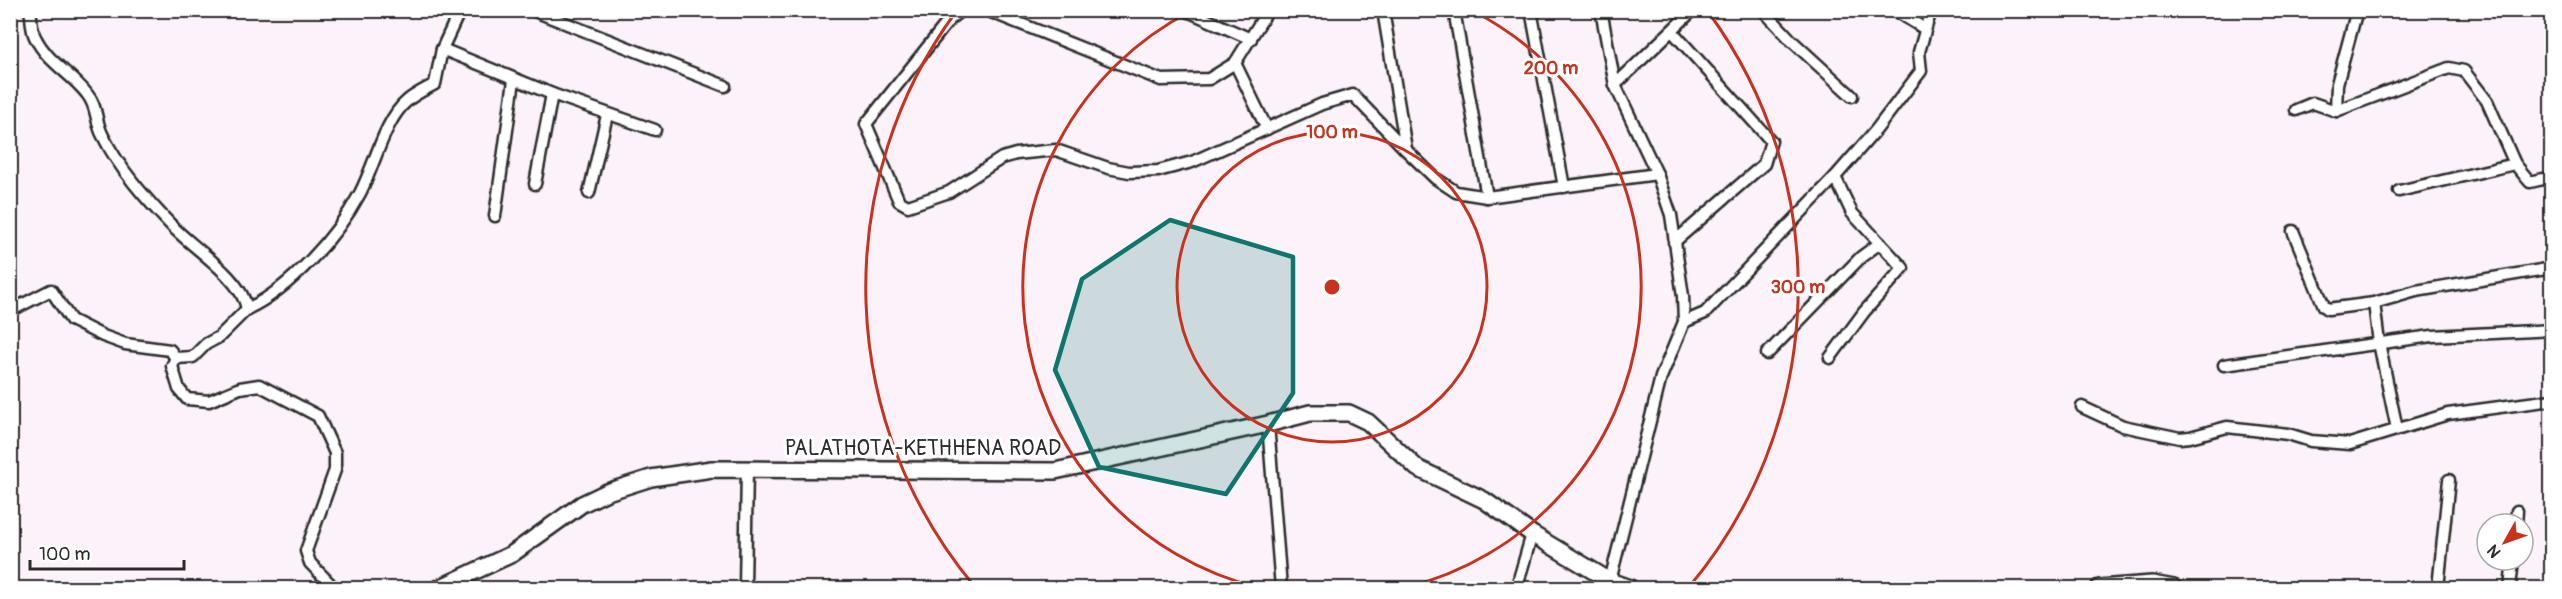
<svg xmlns="http://www.w3.org/2000/svg" width="2562" height="599" font-family="Pangolin,sans-serif">
<style>
.lines{fill:none;stroke-linecap:round;stroke-linejoin:round}
.street-casing{stroke:#2b2b2b;stroke-width:15}
.secondary-casing{stroke:#2b2b2b;stroke-width:20}
.street{stroke:#fff;stroke-width:10}
.secondary{stroke:#fff;stroke-width:15}
.marked{fill:#0f766e;fill-opacity:0.2;stroke:#0f766e;stroke-width:4.5;stroke-linejoin:round}
.ring{fill:none;stroke:#c8321e;stroke-width:3}
.labels{text-anchor:middle;dominant-baseline:central;stroke-width:6;stroke-linejoin:round;paint-order:stroke}
.street-label{font-size:21px;fill:#2b2b2b;stroke:#fff}
.centre{fill:#c8321e;stroke:#fff;stroke-width:3}
.ring-label{font-size:18px;text-anchor:middle;font-weight:bold;fill:#c8321e;stroke:#fff;stroke-width:6;stroke-linejoin:round;paint-order:stroke}
</style>
<rect width="100%" height="100%" fill="#fcf2f9"/>
<filter id="ink" filterUnits="userSpaceOnUse"><feTurbulence type="fractalNoise" baseFrequency=".0167" numOctaves="2"/><feDisplacementMap in="SourceGraphic" scale="12" xChannelSelector="R" yChannelSelector="G"/><feConvolveMatrix kernelMatrix="1 2 1 2 8 2 1 2 1" color-interpolation-filters="sRGB"/></filter>
<g filter="url(#ink)">
<g class="lines">
<!-- street casing -->
<g class="street-casing">
<g id="street">
<path d="M30 10C32 19 31 30 35 37 47 62 71 73 87 94 98 107 95 122 103 136 120 170 146 199 172 226 194 249 242 278 247 309L219 337 206 344 193 357 176 358 172 366 179 389 187 399 209 401 240 388 259 385 318 416 335 453V470L306 551 310 563 334 588"/>
<path d="M532 10 725 86"/>
<path d="M961 10 950 19 866 124 899 201 908 206 949 192 1002 158 1016 154 1056 150 1108 168 1129 172 1158 171 1192 162 1322 104 1353 95 1406 150 1435 178 1456 192 1487 197 1657 174"/>
<path d="M986 10 1161 80 1209 79 1235 63 1268 10"/>
<path d="M1185 10 1251 39"/>
<path d="M1383 10 1406 149"/>
<path d="M1454 10 1487 197"/>
<path d="M1531 10 1564 187"/>
<path d="M1601 10 1615 85 1657 174 1671 215 1683 296 1684 322 1661 377 1610 581"/>
<path d="M1763 10 1792 41 1852 96"/>
<path d="M1894 10 1925 29"/>
<path d="M1672 31 1771 141 1764 164 1674 242"/>
<path d="M442 49 552 94 655 130"/>
<path d="M1235 63 1267 129"/>
<path d="M1615 85 1693 10"/>
<path d="M2296 110 2313 103 2336 111 2449 68 2464 71 2487 101 2515 164"/>
<path d="M2336 111 2337 84 2357 10"/>
<path d="M535 184 552 94"/>
<path d="M2399 191 2515 164 2530 182 2552 177"/>
<path d="M589 193 607 115"/>
<path d="M495 216 514 80"/>
<path d="M2293 231 2324 306 2328 309 2374 303 2416 291 2552 268"/>
<path d="M2374 303 2379 343 2397 429"/>
<path d="M247 309C290 289 337 236 359 195 374 168 384 120 407 101 415 94 426 89 435 84L442 49 460 10"/>
<path d="M10 311 51 290 71 320 103 336 125 344 170 350 176 358"/>
<path d="M1684 322 1705 313 1835 177 1876 130 1921 71 1919 52 1931 10"/>
<path d="M1767 354 1861 257 1880 243"/>
<path d="M1830 358 1864 312 1903 268 1852 213 1835 177"/>
<path d="M2224 365 2432 336 2552 330"/>
<path d="M2082 407 2123 426 2180 438 2190 437 2227 427 2288 434 2311 441 2350 444 2448 414 2552 400"/>
<path d="M1268 424 1281 588"/>
<path d="M2516 524 2517 511"/>
<path d="M745 588 747 469"/>
<path d="M1521 588 1519 579 1532 534"/>
<path d="M2438 588 2449 480"/>
<path d="M2510 588 2513 560"/>
</g>
</g>
<!-- secondary casing -->
<g class="secondary-casing">
<g id="secondary">
<path d="M439 588 512 554 582 504 607 492 651 478 712 469 1055 471 1268 424 1310 413H1349L1368 422 1417 468 1484 500 1532 534 1610 581 1630 588"/>
<path d="M2099 588 2152 584 2174 588"/>
</g>
</g>
<!-- street -->
<use href="#street" class="street"/>
<!-- secondary -->
<use href="#secondary" class="secondary"/>
</g>
</g>
<!-- marked area -->
<path class="marked" d="M1170 220 1293 257V393L1226 494 1099 467 1055 370 1082 279Z"/>
<!-- distance rings -->
<g class="ring">
<circle cx="1332" cy="287" r="155"/>
<path d="M1260 588A310 310 0 0 1 1191 11M1473 11A310 310 0 0 1 1404 588"/>
<path d="M975 587A466 466 0 0 1 955 13M1709 13A466 466 0 0 1 1689 587"/>
</g>
<g class="labels">
<!-- street labels -->
<g class="street-label">
<text x="923" y="448">PALATHOTA-KETHHENA ROAD</text>
</g>
</g>
<circle cx="1332" cy="287" r="9" class="centre"/>
<g class="ring-label">
<text x="1551" y="74">200 m</text>
<text x="1332" y="138">100 m</text>
<text x="1798" y="293">300 m</text>
</g>
<!-- margin -->
<rect width="2562" height="599" fill="none" stroke="#fff" stroke-width="36"/>
<rect x="18" y="18" width="2526" height="563" fill="none" stroke="#2b2b2b" stroke-width="2" filter="url(#ink)"/>
<!-- north arrow -->
<g transform="translate(2505 542) rotate(230)"><circle r="28" fill="#ffffff" stroke="#aaaaaa" stroke-width="1.5"/>
<path d="M0-4.5L10 22L0 15L-10 22Z" fill="#c8321e"/>
<text y="-9" font-size="16" font-weight="bold" text-anchor="middle" fill="#2b2b2b">N</text>
</g>
<!-- scale -->
<path d="M30 560v9h154v-9" fill="none" stroke="#2b2b2b" stroke-width="3"/>
<text x="39" y="560" font-size="18" fill="#2b2b2b" stroke="#ffffff" stroke-width="4.5" paint-order="stroke">100 m</text>
</svg>
